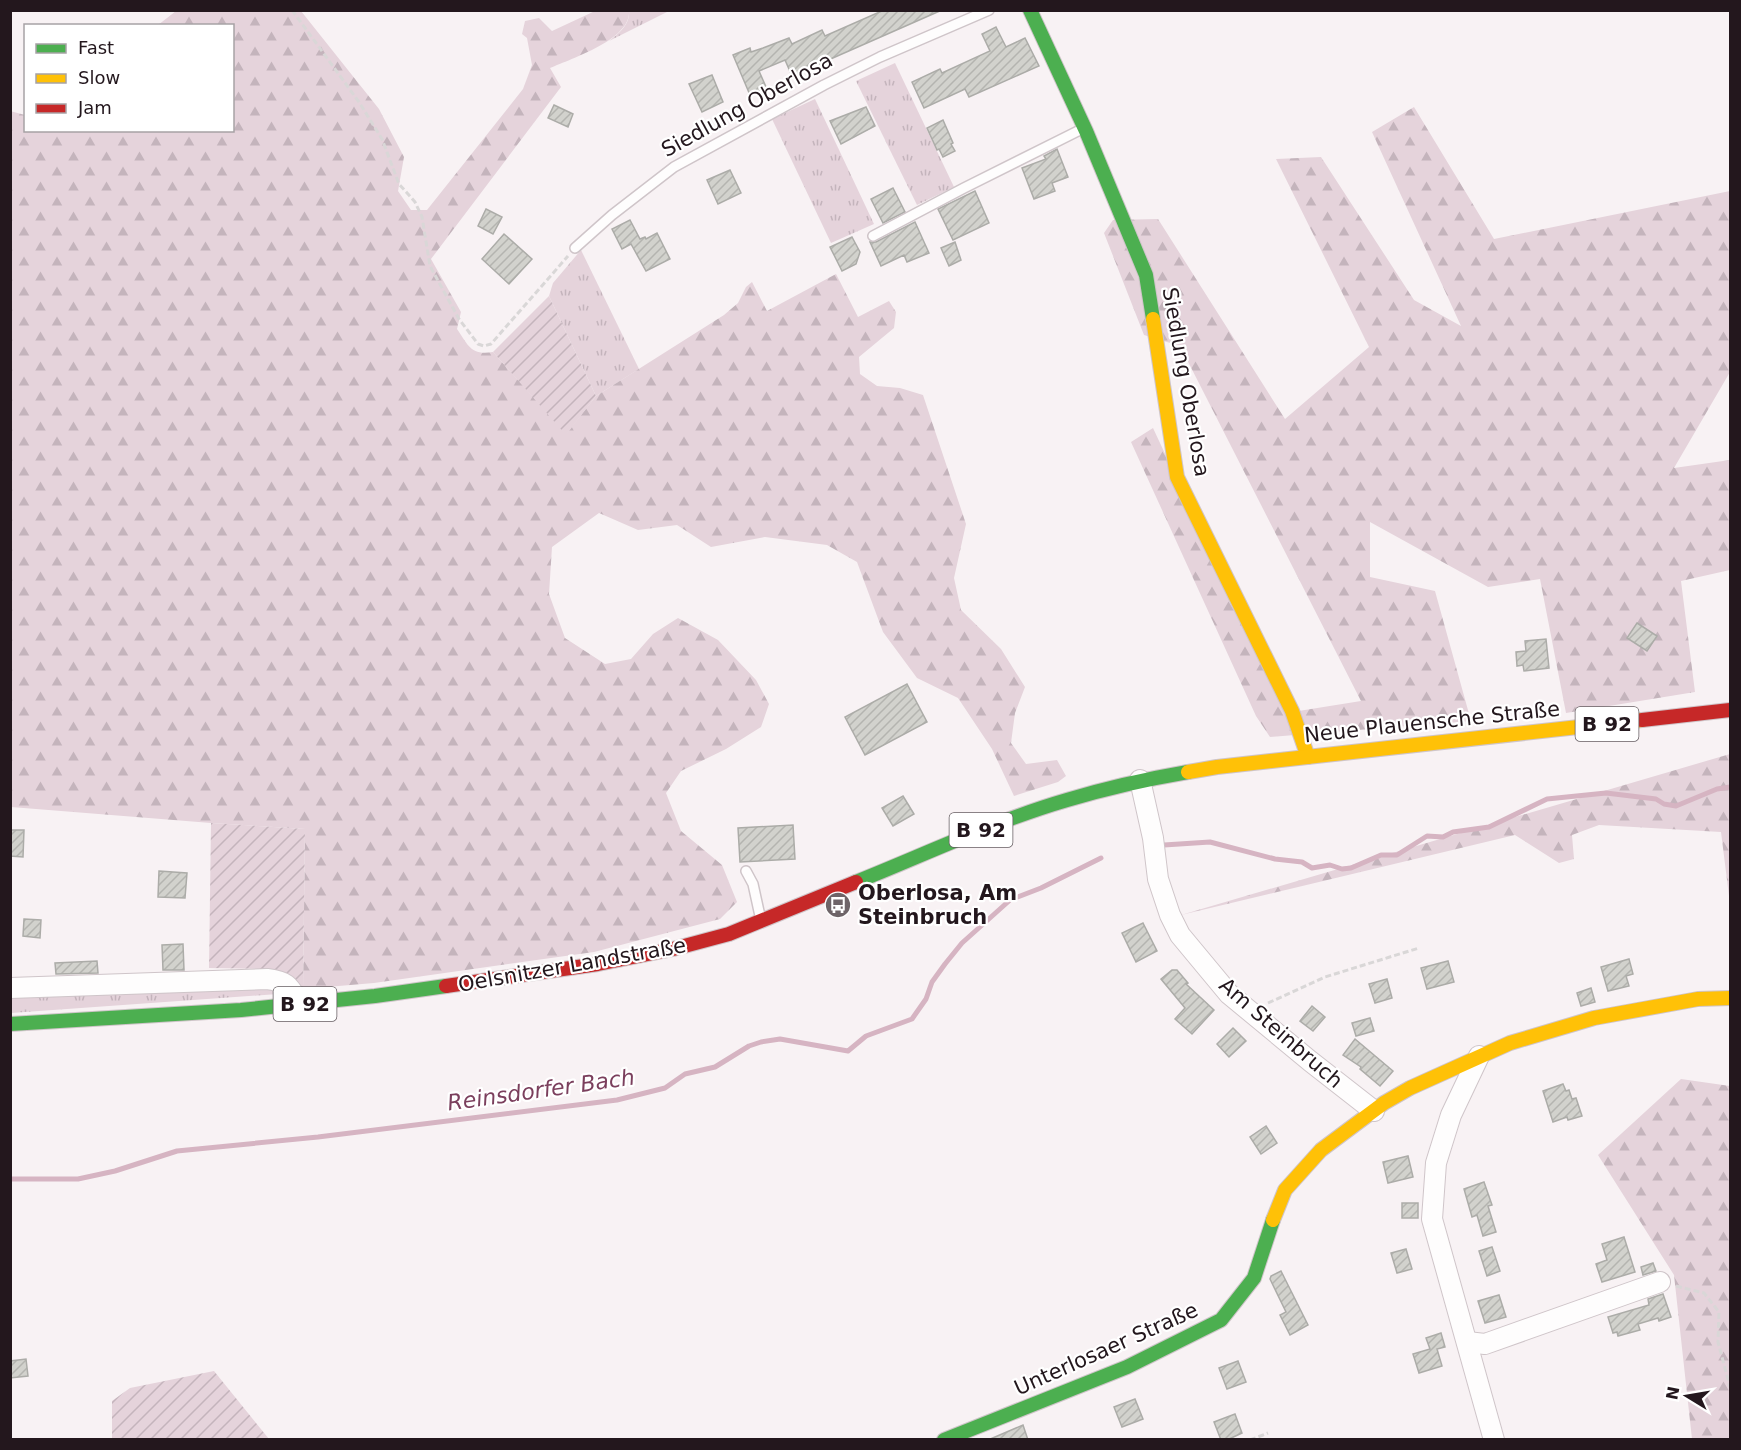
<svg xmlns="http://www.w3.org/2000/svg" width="1741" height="1450" font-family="'DejaVu Sans',sans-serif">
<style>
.grass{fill:url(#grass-tufts)}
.forest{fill:url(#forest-firs)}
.garden{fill:url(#garden-furrows)}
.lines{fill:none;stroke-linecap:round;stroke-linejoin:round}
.stream{stroke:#d6b4c2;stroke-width:5}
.building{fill:url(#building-hatch);stroke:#acaca8;stroke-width:1.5}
.lane-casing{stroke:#cfc5c9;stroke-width:12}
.street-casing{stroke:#cfc5c9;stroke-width:22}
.fast-casing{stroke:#cfc5c9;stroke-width:16}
.slow-casing{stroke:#cfc5c9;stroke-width:16}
.jam-casing{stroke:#cfc5c9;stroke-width:16}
.path{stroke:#d9d7d7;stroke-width:3;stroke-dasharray:6 3;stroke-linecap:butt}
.lane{stroke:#fefdfd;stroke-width:9}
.street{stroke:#fefdfd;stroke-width:20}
.fast{stroke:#4caf50;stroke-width:14}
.slow{stroke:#ffc107;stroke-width:14}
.jam{stroke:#c62828;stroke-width:14}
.labels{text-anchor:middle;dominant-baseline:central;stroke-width:4.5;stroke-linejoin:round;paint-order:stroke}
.shield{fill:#fff;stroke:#655d61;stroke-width:1.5}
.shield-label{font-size:20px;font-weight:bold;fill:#23171d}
.street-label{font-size:21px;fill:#23171d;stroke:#fff}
.poi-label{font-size:21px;font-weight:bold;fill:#23171d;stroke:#fff;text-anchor:start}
.water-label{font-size:22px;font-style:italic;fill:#7b3f5d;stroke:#fff}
</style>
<defs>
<pattern id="grass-tufts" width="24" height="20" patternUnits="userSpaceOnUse" patternTransform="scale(1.5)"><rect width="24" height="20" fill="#e5d3db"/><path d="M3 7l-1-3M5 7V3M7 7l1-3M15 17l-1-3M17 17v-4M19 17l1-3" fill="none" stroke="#c4b4bc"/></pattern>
<pattern id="forest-firs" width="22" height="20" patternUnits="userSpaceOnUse" patternTransform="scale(1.5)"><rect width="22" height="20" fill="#e5d3db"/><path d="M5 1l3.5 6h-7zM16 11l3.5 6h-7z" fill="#c4b4bc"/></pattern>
<pattern id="garden-furrows" width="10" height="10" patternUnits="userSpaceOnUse" patternTransform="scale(1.5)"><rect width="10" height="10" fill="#e5d3db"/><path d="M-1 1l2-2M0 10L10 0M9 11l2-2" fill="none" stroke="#c4b4bc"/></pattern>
<pattern id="building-hatch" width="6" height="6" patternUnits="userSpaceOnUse" patternTransform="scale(1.5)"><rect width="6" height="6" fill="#d2d2cd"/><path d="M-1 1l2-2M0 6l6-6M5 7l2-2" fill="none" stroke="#b4b4b0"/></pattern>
</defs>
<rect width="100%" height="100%" fill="#f8f2f4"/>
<!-- grass -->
<g class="grass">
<path d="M629 11H669L609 41C619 33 630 25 629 11Z"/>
<path d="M895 63 954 187 917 205 856 81Z"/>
<path d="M815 99 874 224 831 243 772 119Z"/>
<path d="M581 250 639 369 596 396 549 296 553 283Z"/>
<path d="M273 988 278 994 11 1013 10 993Z"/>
</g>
<!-- forest -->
<g class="forest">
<path d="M176 11H301L379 109 404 157 398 191 411 210H427L523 89 532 65 527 38 522 34 525 21 539 18 552 31 595 11H629C631 39 573 58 550 68L561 87 431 259 461 312 457 329C468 345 471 356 493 352L566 434 596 396 724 315 738 303 746 287 752 282 767 311 836 274 858 317 889 301 896 312 894 328 859 357 860 374 877 386 900 388 923 395 966 524 954 578 961 610 1001 649 1025 687 1015 713 1011 743 1026 764 1057 760 1066 776 1058 782 1014 796 992 749 958 698 917 678 883 632 857 562 827 545 765 537 711 547 677 525 638 530 599 513 552 547 549 594 565 638 605 664 631 659 653 634 678 618 718 640 756 680 769 704 761 727 726 749 681 771 666 793 681 831 722 865 737 902 720 919 594 952 374 983 303 989 305 829 211 823 11 807 10 111 25 115 26 130H232V26L158 25Z"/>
<path d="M1414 107 1494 239 1730 191V372L1674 468 1730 460V570L1681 581 1695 692 1566 713 1540 579 1488 587 1370 522V577L1435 591 1471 721 1270 737 1256 716 1131 442 1153 428 1286 713 1361 701 1180 346 1144 335 1104 233 1113 220 1158 219 1285 419 1369 347 1276 159 1321 157 1414 300 1461 326 1372 132Z"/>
<path d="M1730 754V896H1729L1721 832 1599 825 1572 835 1574 859 1559 863 1515 835 1181 915Z"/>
<path d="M1681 1079 1730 1086V1439H1692L1674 1275 1598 1155Z"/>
</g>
<!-- garden -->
<g class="garden">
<path d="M549 296 596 396 566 435 493 352Z"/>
<path d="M211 823 305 829 303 989 269 969 209 968Z"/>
<path d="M214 1371 269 1439H112V1401L130 1388Z"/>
</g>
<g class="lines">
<!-- stream -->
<g class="stream">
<path d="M1164 845 1210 842 1275 859 1302 862 1312 868 1330 865 1342 869 1351 868 1381 855H1397L1427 836 1443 837 1453 832 1489 827 1547 799 1606 793 1656 799 1664 804 1676 806 1717 789 1730 787"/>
<path d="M10 1179H78L115 1171 177 1151 318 1137 617 1100 665 1088 685 1074 715 1067 749 1046 761 1042 780 1039 848 1051 866 1036 912 1019 926 999 932 982 945 964 962 943 1010 900 1041 888 1101 858"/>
</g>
</g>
<!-- building -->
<g class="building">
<path d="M884 10H942L792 76 785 60 759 71 766 87 750 95 733 55 750 48 751 52 763 48 789 38 792 44 822 30 825 36Z"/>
<path d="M996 27 1006 47 1025 38 1039 66 969 97 965 89 924 108 912 82 940 69 942 73 990 51 982 34Z"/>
<path d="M712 75 723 102 702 112 689 84Z"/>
<path d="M554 105 573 114 568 127 548 118Z"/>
<path d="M866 107 875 126 841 144 830 121Z"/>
<path d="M943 120 953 143 951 144 955 151 943 157 939 149 937 150 927 128Z"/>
<path d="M1057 149 1068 177 1052 183 1055 191 1034 199 1022 168 1046 159 1044 156Z"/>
<path d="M730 170 741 193 718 204 707 180Z"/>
<path d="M893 188 905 212 883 223 871 199Z"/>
<path d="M975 191 989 223 953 240 938 209Z"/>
<path d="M486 209 502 217 493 234 478 226Z"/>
<path d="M630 220 640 239 645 237 646 239 657 233 670 259 646 271 631 244 622 249 612 229Z"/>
<path d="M915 222 929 253 907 262 904 255 881 266 870 242H876Z"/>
<path d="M504 234 532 259 509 284 482 259Z"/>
<path d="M852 237 860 252 856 264 842 271 830 247Z"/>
<path d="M955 242 961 260 949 266 941 248Z"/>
<path d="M1637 623 1657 636 1647 651 1627 638Z"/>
<path d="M1546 639 1549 668 1524 671 1523 665 1517 666 1516 652 1526 651 1525 641Z"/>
<path d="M907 684 927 722 865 755 845 717Z"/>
<path d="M903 796 914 814 893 826 882 808Z"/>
<path d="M793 825 795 859 740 862 738 828Z"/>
<path d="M10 830H24L23 857 10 856Z"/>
<path d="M159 871 187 873 185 898 158 897Z"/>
<path d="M24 919 41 920 40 938 23 936Z"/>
<path d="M1143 923 1157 951 1136 962 1122 933Z"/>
<path d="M183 944 184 970H163L162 945Z"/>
<path d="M1629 959 1633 974 1626 976 1629 986 1608 991 1601 967Z"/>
<path d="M97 961 98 973 56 974 55 963Z"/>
<path d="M1448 961 1454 982 1427 989 1421 968Z"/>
<path d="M1172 970H1177L1188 983 1186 984 1214 1010 1192 1034 1175 1019 1185 1008 1161 979Z"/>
<path d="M1387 979 1392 998 1375 1003 1369 984Z"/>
<path d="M1591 988 1595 1002 1581 1006 1577 993Z"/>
<path d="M1312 1006 1325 1017 1313 1031 1300 1021Z"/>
<path d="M1370 1018 1374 1031 1356 1036 1352 1023Z"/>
<path d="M1233 1028 1246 1041 1229 1057 1217 1044Z"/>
<path d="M1355 1039 1393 1071 1380 1086 1360 1069 1361 1067 1343 1055Z"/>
<path d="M1563 1084 1566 1091 1569 1090 1572 1099 1576 1098 1582 1116 1568 1120 1567 1117 1553 1122 1543 1091Z"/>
<path d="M1266 1126 1277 1143 1261 1154 1250 1137Z"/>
<path d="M1408 1156 1413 1177 1388 1183 1383 1162Z"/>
<path d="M1484 1182 1492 1205 1488 1206 1496 1232 1483 1236 1477 1215 1472 1217 1464 1189Z"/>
<rect x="1402" y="1203" width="16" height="15"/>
<path d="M1624 1237 1635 1272 1602 1282 1596 1264 1607 1260 1602 1244Z"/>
<path d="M1492 1247 1500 1271 1487 1276 1479 1251Z"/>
<path d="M1406 1249 1412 1269 1397 1273 1391 1253Z"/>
<path d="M1653 1263 1656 1271 1643 1275 1641 1267Z"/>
<path d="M1281 1271 1308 1325 1290 1335 1280 1315 1286 1312 1270 1279 1271 1276Z"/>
<path d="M1663 1294 1671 1317 1659 1321 1658 1318 1638 1324 1640 1330 1618 1336 1617 1332 1613 1333 1608 1317 1649 1305 1648 1299Z"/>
<path d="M1499 1295 1506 1317 1485 1323 1478 1301Z"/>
<path d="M1441 1333 1445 1347 1437 1349 1442 1366 1419 1373 1413 1354 1430 1349 1426 1338Z"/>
<path d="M26 1359 28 1376 10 1378V1361Z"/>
<path d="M1238 1361 1246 1382 1227 1389 1219 1368Z"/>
<path d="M1135 1399 1143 1419 1122 1427 1114 1407Z"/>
<path d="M1235 1414 1242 1433 1227 1440H1221L1214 1422Z"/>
<path d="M1023 1425 1028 1440H988Z"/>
</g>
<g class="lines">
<!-- lane casing -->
<g class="lane-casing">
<g id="lane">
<path d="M873 236 964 188 1082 129"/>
<path d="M575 248 612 215 674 167 824 85 880 57 989 10"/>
<path d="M746 871 753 884 760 916"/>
</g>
</g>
<!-- street casing -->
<g class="street-casing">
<g id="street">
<path d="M1140 780 1153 838 1158 879 1170 915 1180 935 1229 994 1310 1061 1374 1111"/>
<path d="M10 988 267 979C289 982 289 986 300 1004"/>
<path d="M1479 1056 1451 1115 1436 1163 1432 1219 1494 1440"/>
<path d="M1467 1342 1485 1344 1660 1282"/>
</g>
</g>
<!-- fast casing -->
<g class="fast-casing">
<g id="fast">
<path d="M1030 10 1086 131 1146 275 1153 319"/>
<path d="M856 882C926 854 995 821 1067 800 1107 788 1147 779 1188 772"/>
<path d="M10 1024 241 1010 375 996 446 986"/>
<path d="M944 1440 1127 1367 1221 1320 1254 1278 1273 1220"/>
</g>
</g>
<!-- slow casing -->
<g class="slow-casing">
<g id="slow">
<path d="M1153 319 1177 477 1292 711 1308 757"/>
<path d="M1188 772 1217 767 1642 720"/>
<path d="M1273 1220 1285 1190 1321 1150 1384 1103 1410 1088 1510 1043 1594 1018 1698 999 1730 998"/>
</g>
</g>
<!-- jam casing -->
<g class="jam-casing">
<g id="jam">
<path d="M1642 720 1730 710"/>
<path d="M446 986 598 964 673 949 729 934 856 882"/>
</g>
</g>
<!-- path -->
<g class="path">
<path d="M292 10 359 102 382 139 399 184 415 202 422 217 430 266 459 319 478 344 484 346 491 344 568 256"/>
<path d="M1268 1003 1325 977 1419 948"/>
<path d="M1676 1286 1704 1293 1719 1312 1718 1342 1730 1387"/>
<path d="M1250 1440 1268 1433"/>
</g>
<!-- lane -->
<use href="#lane" class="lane"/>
<!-- street -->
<use href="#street" class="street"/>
<!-- fast -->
<use href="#fast" class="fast"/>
<!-- slow -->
<use href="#slow" class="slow"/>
<!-- jam -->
<use href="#jam" class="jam"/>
</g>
<!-- icons -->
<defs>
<g id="bus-disc" transform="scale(1.35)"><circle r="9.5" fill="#6e6468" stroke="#fff"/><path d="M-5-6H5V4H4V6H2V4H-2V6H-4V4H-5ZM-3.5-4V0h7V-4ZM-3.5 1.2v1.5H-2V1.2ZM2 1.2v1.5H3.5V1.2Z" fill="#fff"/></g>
</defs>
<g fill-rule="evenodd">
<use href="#bus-disc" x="838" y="905"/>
</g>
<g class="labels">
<!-- shield labels -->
<g class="shield">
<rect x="1575.5" y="707" width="63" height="34" rx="4.5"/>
<rect x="949.5" y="813" width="63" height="34" rx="4.5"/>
<rect x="273.5" y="987" width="63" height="34" rx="4.5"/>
</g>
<g class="shield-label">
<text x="1607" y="724">B 92</text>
<text x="981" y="830">B 92</text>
<text x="305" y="1004">B 92</text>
</g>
<!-- street labels -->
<g class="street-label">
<text transform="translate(747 105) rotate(-29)">Siedlung Oberlosa</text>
<text transform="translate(1186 382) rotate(80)">Siedlung Oberlosa</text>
<text transform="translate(1432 722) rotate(-6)">Neue Plauensche Straße</text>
<text transform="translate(572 965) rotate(-10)">Oelsnitzer Landstraße</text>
<text transform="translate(1281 1033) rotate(41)">Am Steinbruch</text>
<text transform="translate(1106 1349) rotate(-24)">Unterlosaer Straße</text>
</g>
<!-- poi labels -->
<g class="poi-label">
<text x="858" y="893">Oberlosa, Am<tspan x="858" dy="24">Steinbruch</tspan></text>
</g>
<!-- water labels -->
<g class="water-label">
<text transform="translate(541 1090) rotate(-8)">Reinsdorfer Bach</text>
</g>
</g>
<!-- border -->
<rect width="1741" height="1450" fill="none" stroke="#23171d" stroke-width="24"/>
<!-- legend -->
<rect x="24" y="24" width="210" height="108" fill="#ffffff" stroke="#a7a2a5" stroke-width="1.5"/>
<rect x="36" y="44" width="30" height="9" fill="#4caf50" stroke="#a7a2a5" stroke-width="1.5"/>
<text x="78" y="54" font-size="18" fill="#23171d">Fast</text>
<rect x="36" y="74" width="30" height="9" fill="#ffc107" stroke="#a7a2a5" stroke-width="1.5"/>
<text x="78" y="84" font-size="18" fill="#23171d">Slow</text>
<rect x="36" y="104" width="30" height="9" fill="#c62828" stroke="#a7a2a5" stroke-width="1.5"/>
<text x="78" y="114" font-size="18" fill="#23171d">Jam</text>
<!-- north arrow -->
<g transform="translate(1687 1396) rotate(281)" stroke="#ffffff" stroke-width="4.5" paint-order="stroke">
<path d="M0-4.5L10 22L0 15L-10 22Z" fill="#23171d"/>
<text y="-9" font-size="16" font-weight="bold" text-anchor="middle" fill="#23171d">N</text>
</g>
</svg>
